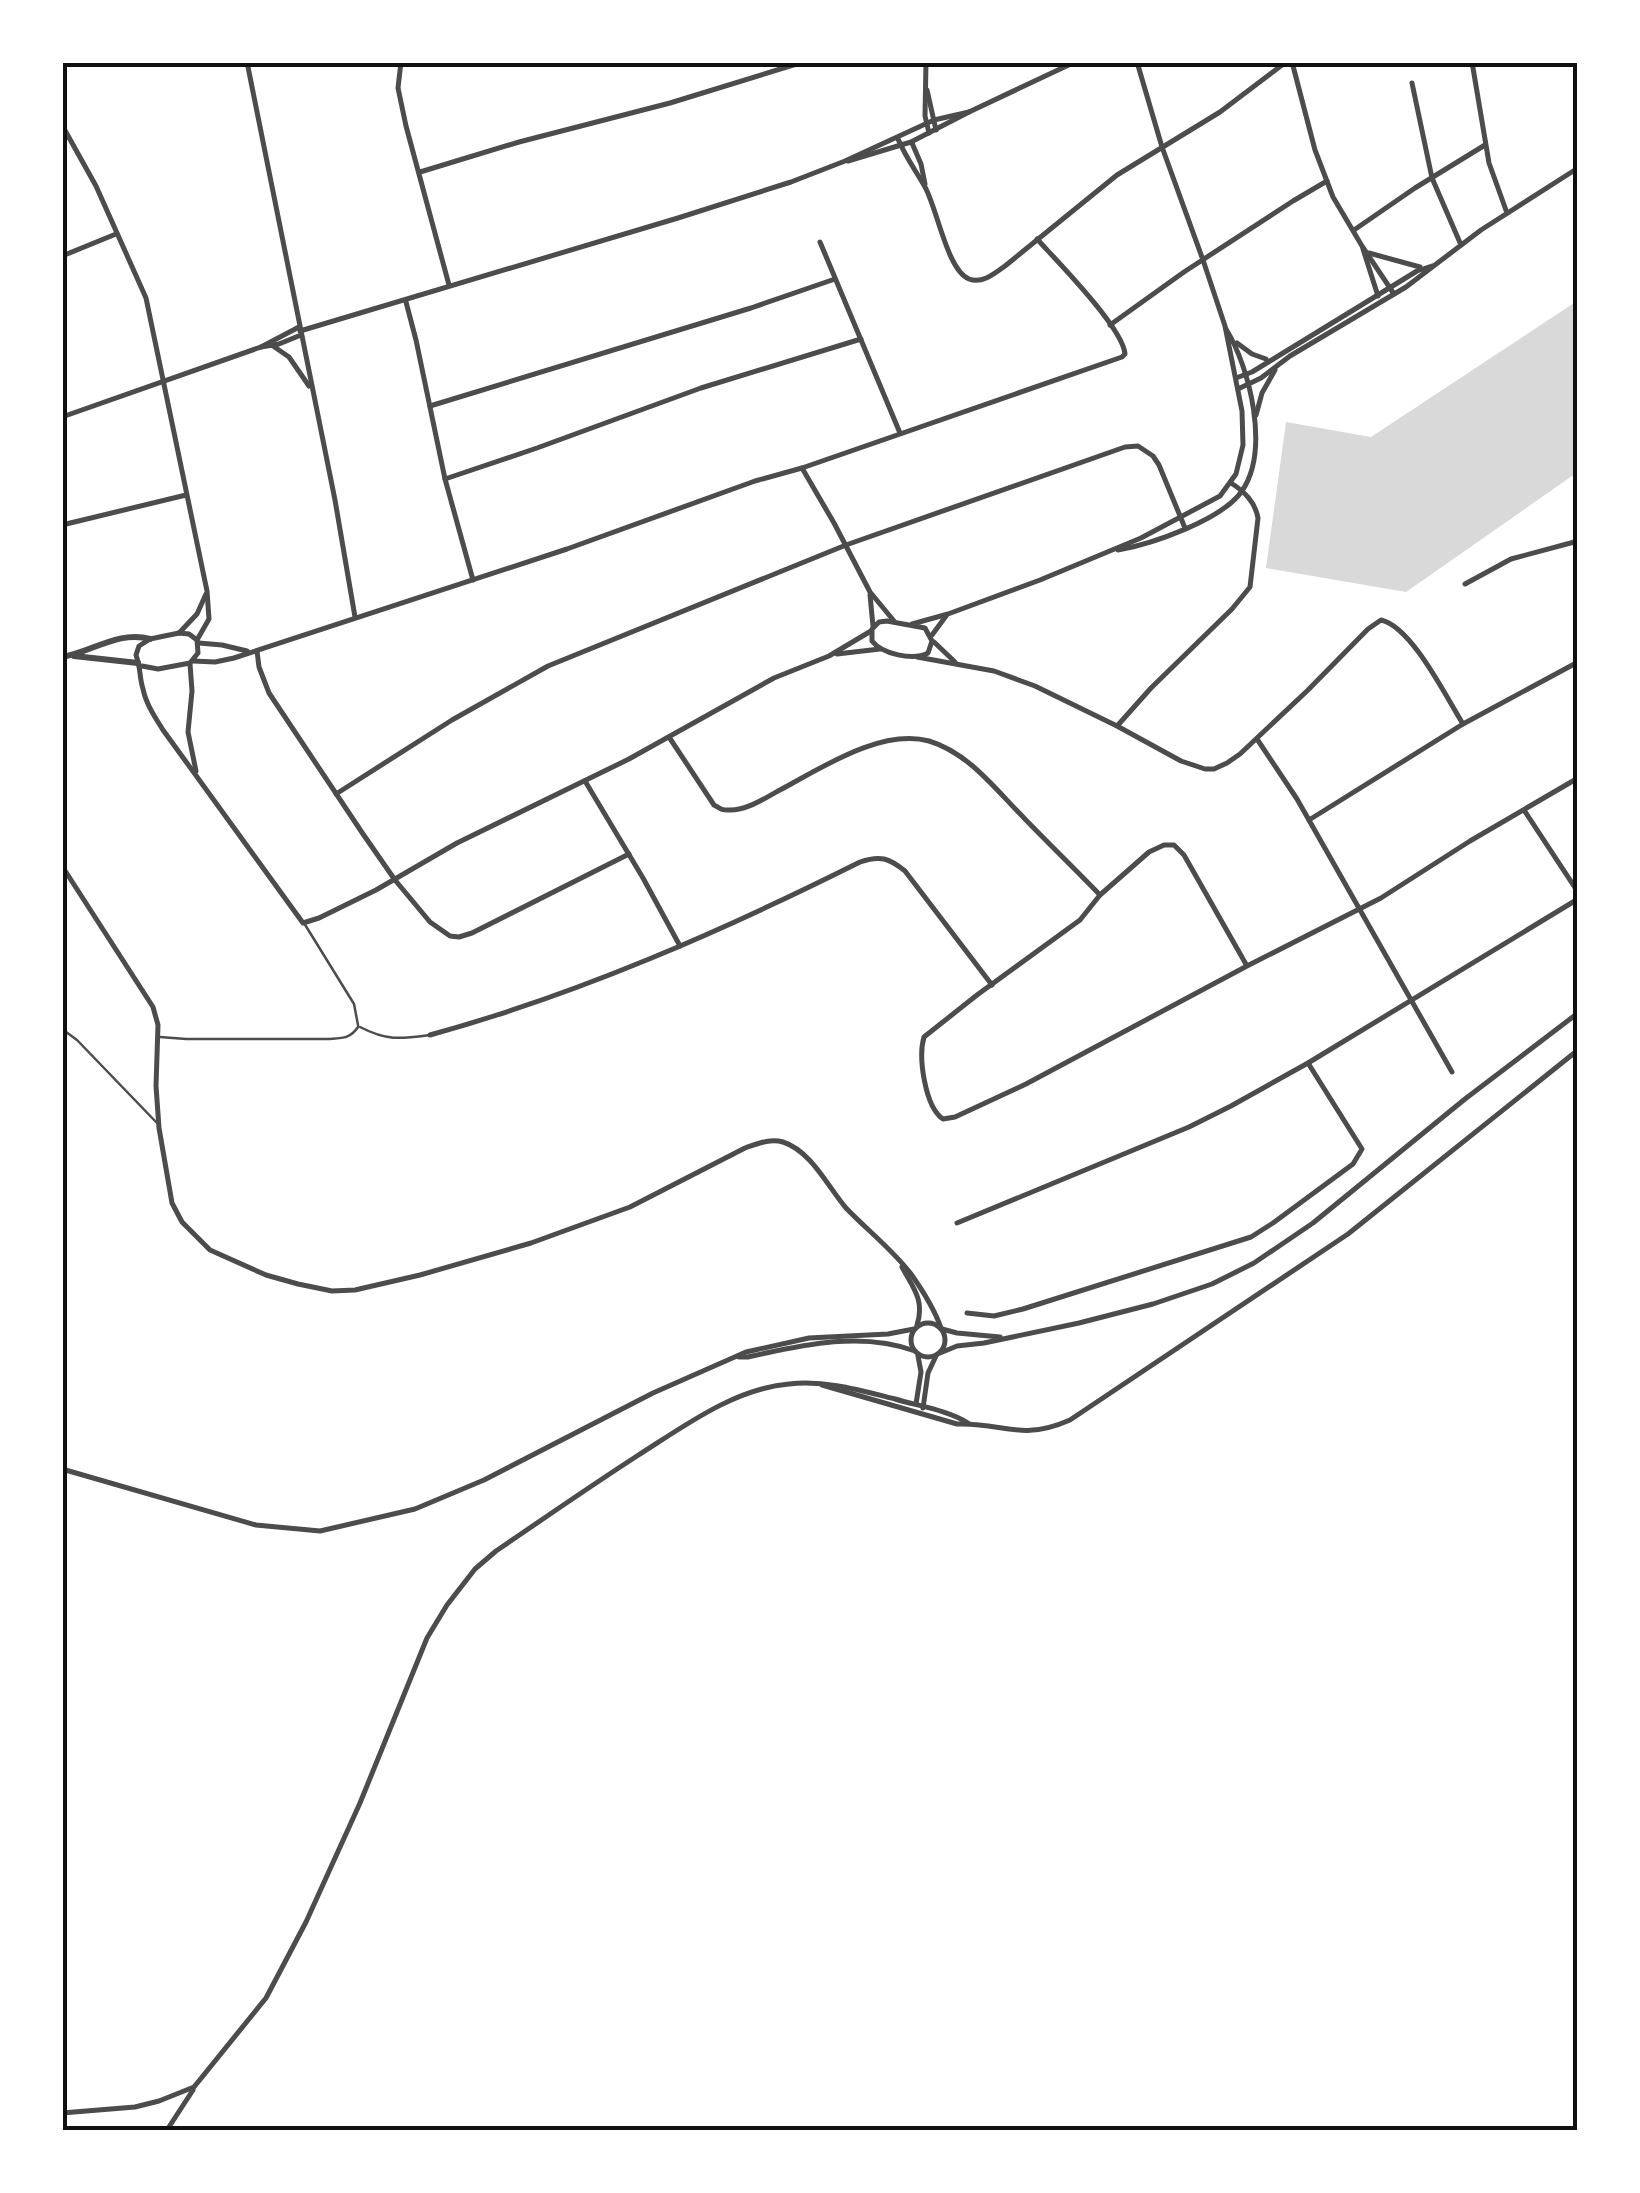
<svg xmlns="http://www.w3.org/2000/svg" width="1640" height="2193" font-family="'Work Sans',sans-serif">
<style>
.water{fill:#d9d9d9}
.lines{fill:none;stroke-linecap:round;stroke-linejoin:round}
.service{stroke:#4c4c4c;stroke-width:2.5}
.minor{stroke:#4c4c4c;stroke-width:5}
.tertiary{stroke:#4c4c4c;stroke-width:6}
.neatline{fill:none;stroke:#111;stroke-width:4}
</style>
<rect width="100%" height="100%" fill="#fff"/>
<!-- water -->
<path class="water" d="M1577 301V477L1572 476 1406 592 1266 568 1286 422 1371 437Z"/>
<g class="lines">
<!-- service -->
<g class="service">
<path d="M304 923 354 1004 358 1025"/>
<path d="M360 1027C387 1041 400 1039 429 1035"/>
<path d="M62 1029 77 1040 157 1123"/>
<path d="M160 1037 186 1039H328C342 1038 350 1039 358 1027"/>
</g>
<!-- minor -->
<g class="minor">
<path d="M247 62 335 500 355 617"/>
<path d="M401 62 398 88 406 126 449 285"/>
<path d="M926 62 925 116 929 133"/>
<path d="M1292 62 1315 150 1333 197 1362 246 1394 294"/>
<path d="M1472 62 1489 163 1507 213"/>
<path d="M1412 83 1432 178 1461 245"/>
<path d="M927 90 936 130"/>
<path d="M62 125 96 186 146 298 207 591 209 619 197 640"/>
<path d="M898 139C905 156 916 171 925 187 937 208 947 270 969 279 982 284 994 274 1005 266L1117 175 1220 112 1286 62"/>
<path d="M912 143 921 164 925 184"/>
<path d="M848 161 911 142 969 112 1075 62"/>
<path d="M420 172 519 142 670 103 803 62"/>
<path d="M1354 230 1415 188 1485 145"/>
<path d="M820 242 900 433"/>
<path d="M1363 249 1378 296"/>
<path d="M1369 253 1420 267"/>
<path d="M62 256 116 234"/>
<path d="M406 302 416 340 445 479 473 580"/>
<path d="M1110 325 1184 272 1293 201 1327 181"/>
<path d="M300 331 678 218 791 182 845 161 934 120 969 112"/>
<path d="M1237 343 1252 354 1266 359"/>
<path d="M273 346 289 357 309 386"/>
<path d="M261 347 279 344 301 335"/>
<path d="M1236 378 1252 372 1417 271 1432 266"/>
<path d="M1238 389 1261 378 1290 356 1406 287 1481 230 1578 168"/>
<path d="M430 406 751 308 835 279"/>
<path d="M1256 415 1262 393 1275 370"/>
<path d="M62 417 261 347 299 327"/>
<path d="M802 468 834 523 870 592 894 621"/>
<path d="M445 479 537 448 701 388 861 339"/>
<path d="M62 525 186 495"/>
<path d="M1118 550C1152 544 1222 520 1242 491 1270 450 1250 368 1226 329"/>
<path d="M1465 584 1511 559 1578 541"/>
<path d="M870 595 873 626"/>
<path d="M887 621 925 628 932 641 928 653C913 661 882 654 872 641V629L879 622Z"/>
<path d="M912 624 948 614 1040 580 1141 538 1220 496 1236 474 1243 445 1242 411 1225 326 1203 260 1162 147 1137 62"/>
<path d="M179 633 197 614 206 594"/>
<path d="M932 635 946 616"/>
<path d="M934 642 955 662"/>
<path d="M199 643 222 645 247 651"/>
<path d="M257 651 259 667 269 693 363 834 395 880 430 922 450 936 459 937 472 933 629 854"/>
<path d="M837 654 880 649"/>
<path d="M917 657 994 671 1035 686 1117 726 1181 761 1205 769H1214L1227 763 1240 754 1307 691 1368 629 1381 620C1412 627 1446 697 1463 724"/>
<path d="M193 661 215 662 234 658 567 549 755 481 802 468 1122 357 1125 354C1123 328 1057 261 1037 239"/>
<path d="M190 664 192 691 188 732 196 771"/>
<path d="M142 666 158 669 190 663 198 653 197 640 189 634 179 633 150 639 139 646 136 655C141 669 139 676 143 689 146 704 155 717 163 730L303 923 319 918 376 890 457 843 629 759 774 678 829 656 871 631"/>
<path d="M1118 725 1151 688 1232 609 1250 587 1258 518C1255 502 1245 492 1231 483"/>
<path d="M669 737 714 805C721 809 721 810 728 810 745 811 764 799 778 791 820 769 880 728 929 741 969 753 996 790 1024 818 1049 844 1075 869 1100 895"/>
<path d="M1257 739 1297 799 1452 1072"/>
<path d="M585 781 643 878 680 946"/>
<path d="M336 794 452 720 548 666 846 545 1125 447 1138 446 1153 456 1159 465 1185 528"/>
<path d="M1524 810 1578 892"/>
<path d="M1309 820 1463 724 1578 662"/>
<path d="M62 866 153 1007 158 1025 156 1086 159 1128 172 1203 182 1222 210 1250 266 1275 298 1284 332 1291 355 1290 420 1275 531 1243 630 1207 745 1148C757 1144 770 1138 783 1142 811 1151 828 1187 846 1208 867 1230 893 1250 911 1274 923 1291 934 1308 941 1328"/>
<path d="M1247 966 1184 855 1174 845H1164L1149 852 1100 895 1080 920 977 995 924 1037C918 1057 925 1107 943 1119L955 1117 1026 1084 1247 966 1381 898 1470 841 1578 778"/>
<path d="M430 1035C579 994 722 931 860 862 880 855 889 858 905 871L992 985"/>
<path d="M957 1223 1189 1127 1231 1106 1308 1063 1578 899"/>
<path d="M902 1267C913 1288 925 1300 917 1325"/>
<path d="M967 1313 994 1316 1023 1309 1251 1237 1273 1223 1353 1164 1362 1149 1308 1063"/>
<circle cx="928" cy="1340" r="17"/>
<path d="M942 1329 957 1333 1000 1337"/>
<path d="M940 1353 957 1346 984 1343 1079 1323 1153 1304 1212 1284 1254 1263 1313 1223 1465 1099 1578 1013"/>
<path d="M739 1357H748C802 1345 861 1331 915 1351"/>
<path d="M822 1385 957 1424C1003 1422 1020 1442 1070 1420L1348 1234 1578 1050"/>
<path d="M916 1404 921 1372 918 1356"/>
<path d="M923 1408 928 1373 936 1356"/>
<path d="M62 1469 256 1525 320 1531 415 1509 484 1480 653 1393 746 1352 809 1338 888 1334 914 1329"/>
<path d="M62 2113 135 2107 159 2101 194 2087 266 1998 306 1922 360 1803 427 1638 447 1605 475 1569 496 1551C543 1519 589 1487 637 1456 683 1427 733 1389 789 1384 826 1380 859 1390 895 1399 918 1406 948 1410 968 1423"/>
<path d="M167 2130 193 2090"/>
</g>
<!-- tertiary -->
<g class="tertiary">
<path d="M74 656 138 663"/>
<path d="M62 657C92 652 119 630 150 639"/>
</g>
</g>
<!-- border -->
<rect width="1640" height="2193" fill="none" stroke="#ffffff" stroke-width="130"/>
<rect x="65" y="65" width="1510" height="2063" class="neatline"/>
</svg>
